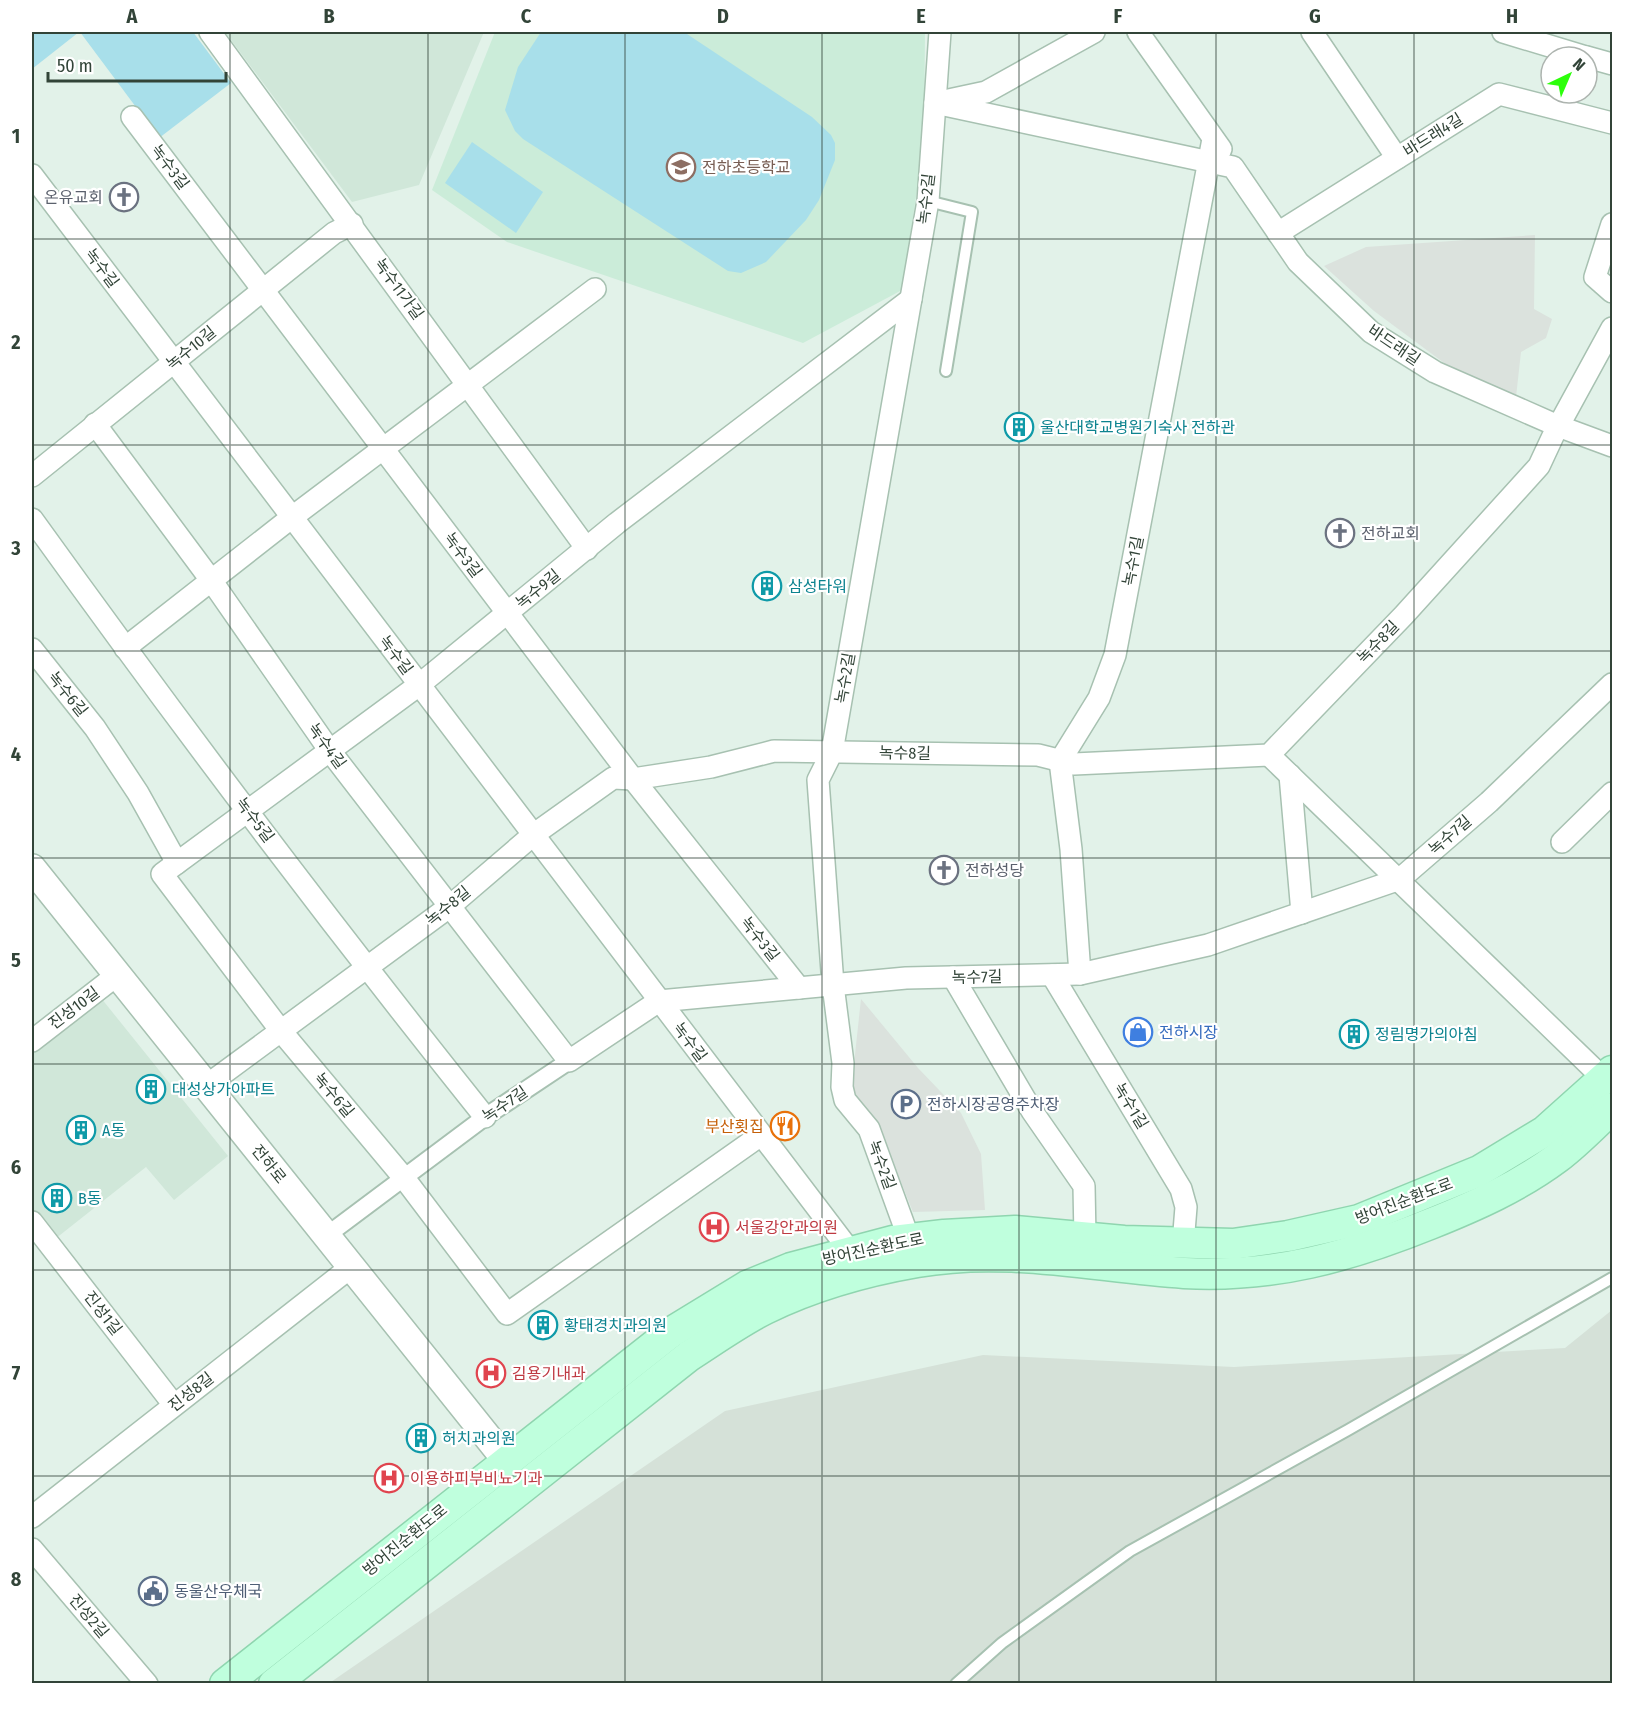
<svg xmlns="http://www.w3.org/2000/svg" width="1644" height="1715" font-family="'Fira Sans Condensed','Noto Sans KR',sans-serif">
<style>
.residential{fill:#d0e7d9}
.industrial{fill:#d5e1d8}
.education{fill:#cbecd9}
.green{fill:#a8dfea}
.parking{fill:#dbe2dd}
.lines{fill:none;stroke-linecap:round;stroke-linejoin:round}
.service-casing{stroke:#a7c1b1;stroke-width:14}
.pedestrian-casing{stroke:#a7c1b1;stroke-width:20}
.minor-casing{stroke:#a7c1b1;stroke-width:24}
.tertiary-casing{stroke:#a7c1b1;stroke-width:30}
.secondary-casing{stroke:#8fd5af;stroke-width:33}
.service{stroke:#fff;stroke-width:10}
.pedestrian{stroke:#fff;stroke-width:16}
.minor{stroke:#fff;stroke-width:21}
.tertiary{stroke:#fff;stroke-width:27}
.secondary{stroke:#bfffdd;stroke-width:30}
.grid{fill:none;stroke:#324438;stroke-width:1.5;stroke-opacity:0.55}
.labels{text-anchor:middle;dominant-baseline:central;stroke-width:4.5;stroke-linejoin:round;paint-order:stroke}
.street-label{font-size:16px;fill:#324438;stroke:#fff}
.education-label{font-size:16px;fill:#785e54;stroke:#fff;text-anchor:start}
.worship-label{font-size:16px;fill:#5b616d;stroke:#fff;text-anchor:start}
.culture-label{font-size:16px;fill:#0d838f;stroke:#fff;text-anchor:start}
.shop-label{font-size:16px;fill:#366cbe;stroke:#fff;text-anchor:start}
.service-label{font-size:16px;fill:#4e5e75;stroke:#fff;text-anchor:start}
.food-label{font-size:16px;fill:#c56008;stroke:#fff;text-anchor:end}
.health-label{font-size:16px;fill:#be3a42;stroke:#fff;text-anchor:start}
.neatline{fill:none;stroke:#324438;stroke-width:2}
.grid-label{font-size:20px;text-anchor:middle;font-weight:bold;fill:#324438}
</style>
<rect width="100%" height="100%" fill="#e2f2e9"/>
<!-- residential -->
<g class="residential">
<path d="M225 32H484L419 185 352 202Z"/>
<path d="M101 998 228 1156 174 1200 146 1167 55 1239 32 1207V1050Z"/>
</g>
<!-- industrial -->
<path class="industrial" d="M1612 1310V1683L328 1684 725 1411 983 1355 1234 1367 1565 1348Z"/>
<!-- education -->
<path class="education" d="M495 32H925L924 144 902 290 803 343 507 242 432 190Z"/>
<!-- green -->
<g class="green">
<path d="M32 32H79L32 69Z"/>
<path d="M80 32H193L231 83 159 138Z"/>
<path d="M541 32H684L812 117 831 135 835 143V160L819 200 806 220 766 262 741 273 728 271 523 139 515 131 505 110 518 67Z"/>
<path d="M472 142 543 192 516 233 445 183Z"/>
</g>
<!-- parking -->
<g class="parking">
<path d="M1535 235 1534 309 1552 319 1546 338 1521 352 1516 397 1455 371 1374 311 1324 266 1366 247Z"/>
<path d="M861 999 918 1068 961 1113 981 1154 985 1210 913 1212 891 1157 855 1096 852 1082Z"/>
</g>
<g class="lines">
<!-- service casing -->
<g class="service-casing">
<g id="service">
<path d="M928 201 972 212 946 371"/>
<path d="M956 1684 1002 1643 1130 1551 1348 1430 1612 1278"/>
</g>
</g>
<!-- pedestrian casing -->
<g class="pedestrian-casing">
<path id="pedestrian" d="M326 1236 485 1117 569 1061"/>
</g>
<!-- minor casing -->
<g class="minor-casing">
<g id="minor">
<path d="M210 32 587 549"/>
<path d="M1138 32 1221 149"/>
<path d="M1312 32 1397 158"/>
<path d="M1503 32 1586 57"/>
<path d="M1587 57 1612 64"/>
<path d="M944 101 986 92 1094 32"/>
<path d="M935 103 1233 167 1298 262 1371 332 1435 372 1558 426 1612 446"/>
<path d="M132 117 633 779 799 988"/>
<path d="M32 175 850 1251"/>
<path d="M1612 224 1595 277 1612 292"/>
<path d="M1278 233 1499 94 1612 123"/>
<path d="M95 424 211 580 330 751 569 1061 659 1001 906 978 1080 974 1208 945 1400 879 1489 802 1612 684"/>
<path d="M32 476 334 233 352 224"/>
<path d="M32 519C178 722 329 922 485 1117"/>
<path d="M125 648 291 518 595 289"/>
<path d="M32 649 95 728 138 793 177 863"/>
<path d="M1269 755 1604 1079"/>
<path d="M1290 775 1302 913"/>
<path d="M1562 842 1612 793"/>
<path d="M1080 974 1071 849 1060 761 1099 698 1115 655 1213 139"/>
<path d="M1052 975 1181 1189 1186 1207 1183 1244"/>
<path d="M953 977 1032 1111 1084 1186 1085 1238"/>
<path d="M32 1041 117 975"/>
<path d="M206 1086 449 907 533 835 613 778 633 779 711 767 774 751 1038 755 1074 764 1269 755 1404 615 1539 466 1553 436 1612 328"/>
<path d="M761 1135 507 1314 404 1178 281 1031 162 874 419 685 617 523 911 299"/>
<path d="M32 1222 174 1405"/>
<path d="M909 1239 869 1129 845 1100 842 1087 843 1063 833 985 818 780 832 752 928 201 940 32"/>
<path d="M32 1517 351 1267"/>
<path d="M32 1549 147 1684"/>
</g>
</g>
<!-- tertiary casing -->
<g class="tertiary-casing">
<path id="tertiary" d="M32 868 506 1460"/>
</g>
<!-- secondary casing -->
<g class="secondary-casing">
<g id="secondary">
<path d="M225 1684 670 1333 747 1286 791 1268 893 1241 944 1235 1015 1231 1124 1241 1233 1244 1288 1236 1359 1220 1479 1171 1545 1131 1612 1071"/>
<path d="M274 1684 689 1356C714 1340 739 1322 765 1309 812 1286 865 1271 917 1262 1007 1246 1094 1267 1184 1273 1273 1278 1348 1257 1430 1224 1475 1206 1518 1187 1557 1158 1577 1143 1594 1125 1612 1108"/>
</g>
</g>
<!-- service -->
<use href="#service" class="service"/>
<!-- pedestrian -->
<use href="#pedestrian" class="pedestrian"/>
<!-- minor -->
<use href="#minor" class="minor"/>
<!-- tertiary -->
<use href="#tertiary" class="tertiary"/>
<!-- secondary -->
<use href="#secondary" class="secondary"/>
</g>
<!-- grid -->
<path class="grid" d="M230 32V1684M428 32V1684M625 32V1684M822 32V1684M1019 32V1684M1216 32V1684M1414 32V1684M32 239H1612M32 445H1612M32 651H1612M32 858H1612M32 1064H1612M32 1270H1612M32 1476H1612"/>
<!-- icons -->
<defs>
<g id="school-ring" transform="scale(1.5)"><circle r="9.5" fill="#fff" stroke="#8d6e63" stroke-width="1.5"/><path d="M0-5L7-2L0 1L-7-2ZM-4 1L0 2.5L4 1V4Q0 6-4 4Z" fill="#8d6e63"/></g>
<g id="church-ring" transform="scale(1.5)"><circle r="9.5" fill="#fff" stroke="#6b7280" stroke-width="1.5"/><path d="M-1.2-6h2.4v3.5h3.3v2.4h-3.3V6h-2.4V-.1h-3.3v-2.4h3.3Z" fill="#6b7280"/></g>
<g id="building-ring" transform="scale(1.5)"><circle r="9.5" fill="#fff" stroke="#0f9aa8" stroke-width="1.5"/><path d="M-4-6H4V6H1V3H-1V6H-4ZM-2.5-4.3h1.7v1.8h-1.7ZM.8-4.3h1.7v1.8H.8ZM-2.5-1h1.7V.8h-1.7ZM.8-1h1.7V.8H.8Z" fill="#0f9aa8"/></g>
<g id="shop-ring" transform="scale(1.5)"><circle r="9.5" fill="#fff" stroke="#3f7fe0" stroke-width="1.5"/><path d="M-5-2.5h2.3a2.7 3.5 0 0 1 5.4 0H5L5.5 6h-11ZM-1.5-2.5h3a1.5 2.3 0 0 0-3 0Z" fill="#3f7fe0"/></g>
<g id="parking-ring" transform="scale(1.5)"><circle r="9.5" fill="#fff" stroke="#5c6f8a" stroke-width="1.5"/><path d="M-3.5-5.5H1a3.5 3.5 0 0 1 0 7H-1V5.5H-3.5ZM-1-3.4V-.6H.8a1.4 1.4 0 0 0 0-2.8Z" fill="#5c6f8a"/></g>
<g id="restaurant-ring" transform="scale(1.5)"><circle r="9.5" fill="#fff" stroke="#e8710a" stroke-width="1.5"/><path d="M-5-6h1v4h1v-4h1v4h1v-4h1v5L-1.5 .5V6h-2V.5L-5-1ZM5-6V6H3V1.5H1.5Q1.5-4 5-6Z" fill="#e8710a"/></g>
<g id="hospital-ring" transform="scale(1.5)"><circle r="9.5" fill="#fff" stroke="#e0444e" stroke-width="1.5"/><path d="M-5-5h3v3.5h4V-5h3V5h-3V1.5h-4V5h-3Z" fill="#e0444e"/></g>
<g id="civic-ring" transform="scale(1.5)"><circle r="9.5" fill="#fff" stroke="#5c6f8a" stroke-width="1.5"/><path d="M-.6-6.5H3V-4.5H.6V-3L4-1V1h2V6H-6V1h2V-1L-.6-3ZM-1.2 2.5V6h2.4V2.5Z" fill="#5c6f8a"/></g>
</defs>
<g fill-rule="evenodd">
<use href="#school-ring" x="681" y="167"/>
<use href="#church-ring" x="124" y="197"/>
<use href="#building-ring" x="1019" y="427"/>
<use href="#church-ring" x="1340" y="533"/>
<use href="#building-ring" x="767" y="586"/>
<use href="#church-ring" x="944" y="870"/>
<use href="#shop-ring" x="1138" y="1032"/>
<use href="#building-ring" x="1354" y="1034"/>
<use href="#building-ring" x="151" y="1089"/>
<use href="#parking-ring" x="906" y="1104"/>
<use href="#restaurant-ring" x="785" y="1126"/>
<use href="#building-ring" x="81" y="1130"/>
<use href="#building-ring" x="57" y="1198"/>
<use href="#hospital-ring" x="714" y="1227"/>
<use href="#building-ring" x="543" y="1325"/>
<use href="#hospital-ring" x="491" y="1373"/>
<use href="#building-ring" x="421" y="1438"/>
<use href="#hospital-ring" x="389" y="1478"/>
<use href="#civic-ring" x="153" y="1591"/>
</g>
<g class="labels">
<!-- street labels -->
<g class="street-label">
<text transform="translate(1433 135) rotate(-32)">바드래4길</text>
<text transform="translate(170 167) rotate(53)">녹수3길</text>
<text transform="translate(926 199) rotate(-83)">녹수2길</text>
<text transform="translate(102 268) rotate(53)">녹수길</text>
<text transform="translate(399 289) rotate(54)">녹수11가길</text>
<text transform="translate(1394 345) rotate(34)">바드래길</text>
<text transform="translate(191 348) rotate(-39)">녹수10길</text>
<text transform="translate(463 555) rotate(53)">녹수3길</text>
<text transform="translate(1133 561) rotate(-79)">녹수1길</text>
<text transform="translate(538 589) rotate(-39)">녹수9길</text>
<text transform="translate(1378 642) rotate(-46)">녹수8길</text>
<text transform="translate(396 655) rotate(53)">녹수길</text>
<text transform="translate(845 678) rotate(-80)">녹수2길</text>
<text transform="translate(68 694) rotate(51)">녹수6길</text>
<text transform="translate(327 746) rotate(54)">녹수4길</text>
<text transform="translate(905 753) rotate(1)">녹수8길</text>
<text transform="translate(255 820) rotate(53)">녹수5길</text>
<text transform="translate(1450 835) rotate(-41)">녹수7길</text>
<text transform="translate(448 906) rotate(-39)">녹수8길</text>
<text transform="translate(760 939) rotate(52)">녹수3길</text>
<text transform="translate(977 977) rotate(-1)">녹수7길</text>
<text transform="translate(74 1008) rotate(-37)">진성10길</text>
<text transform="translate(690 1042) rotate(53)">녹수길</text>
<text transform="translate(334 1095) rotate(50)">녹수6길</text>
<text transform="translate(505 1104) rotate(-34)">녹수7길</text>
<text transform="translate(1131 1106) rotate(59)">녹수1길</text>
<text transform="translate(269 1164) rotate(51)">전하로</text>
<text transform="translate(882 1165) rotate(70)">녹수2길</text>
<text transform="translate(1404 1201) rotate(-21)">방어진순환도로</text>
<text transform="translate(873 1249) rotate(-12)">방어진순환도로</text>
<text transform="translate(103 1313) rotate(52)">진성1길</text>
<text transform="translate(191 1392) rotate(-38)">진성8길</text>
<text transform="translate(405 1540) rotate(-39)">방어진순환도로</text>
<text transform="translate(89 1616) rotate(50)">진성2길</text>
</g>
<!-- education labels -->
<g class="education-label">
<text x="702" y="167">전하초등학교</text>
</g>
<!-- worship labels -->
<g class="worship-label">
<text x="103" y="197" text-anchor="end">온유교회</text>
<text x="1361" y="533">전하교회</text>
<text x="965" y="870">전하성당</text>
</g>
<!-- culture labels -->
<g class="culture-label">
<text x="1040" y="427">울산대학교병원기숙사 전하관</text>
<text x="788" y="586">삼성타워</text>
<text x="1375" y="1034">정림명가의아침</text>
<text x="172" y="1089">대성상가아파트</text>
<text x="102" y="1130">A동</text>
<text x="78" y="1198">B동</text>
<text x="564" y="1325">황태경치과의원</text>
<text x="442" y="1438">허치과의원</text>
</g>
<!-- shop labels -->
<g class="shop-label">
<text x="1159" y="1032">전하시장</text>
</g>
<!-- service labels -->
<g class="service-label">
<text x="927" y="1104">전하시장공영주차장</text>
<text x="174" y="1591">동울산우체국</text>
</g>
<!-- food labels -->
<g class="food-label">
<text x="764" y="1126">부산횟집</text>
</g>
<!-- health labels -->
<g class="health-label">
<text x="735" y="1227">서울강안과의원</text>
<text x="512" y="1373">김용기내과</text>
<text x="410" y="1478">이용하피부비뇨기과</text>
</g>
</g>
<!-- border -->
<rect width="1644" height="1715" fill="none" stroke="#ffffff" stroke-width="66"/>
<!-- north arrow -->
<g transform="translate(1569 75) rotate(44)"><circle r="28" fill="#ffffff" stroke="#adb4af" stroke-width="1.5"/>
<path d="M0-4.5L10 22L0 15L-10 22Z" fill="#2dff0c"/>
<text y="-9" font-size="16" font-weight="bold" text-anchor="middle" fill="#324438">N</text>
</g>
<!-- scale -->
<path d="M48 72v9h178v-9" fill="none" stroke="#324438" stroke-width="3"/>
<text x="57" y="72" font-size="18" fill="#324438" stroke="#ffffff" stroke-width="4.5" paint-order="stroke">50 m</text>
<rect x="33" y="33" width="1578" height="1649" class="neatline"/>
<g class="grid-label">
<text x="132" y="23">A</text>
<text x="329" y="23">B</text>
<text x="526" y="23">C</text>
<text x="723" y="23">D</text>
<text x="921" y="23">E</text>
<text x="1118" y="23">F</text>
<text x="1315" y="23">G</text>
<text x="1512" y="23">H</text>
<text x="16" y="143">1</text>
<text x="16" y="349">2</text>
<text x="16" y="555">3</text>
<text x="16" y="761">4</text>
<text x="16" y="967">5</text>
<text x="16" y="1174">6</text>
<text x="16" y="1380">7</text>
<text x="16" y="1586">8</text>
</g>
</svg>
